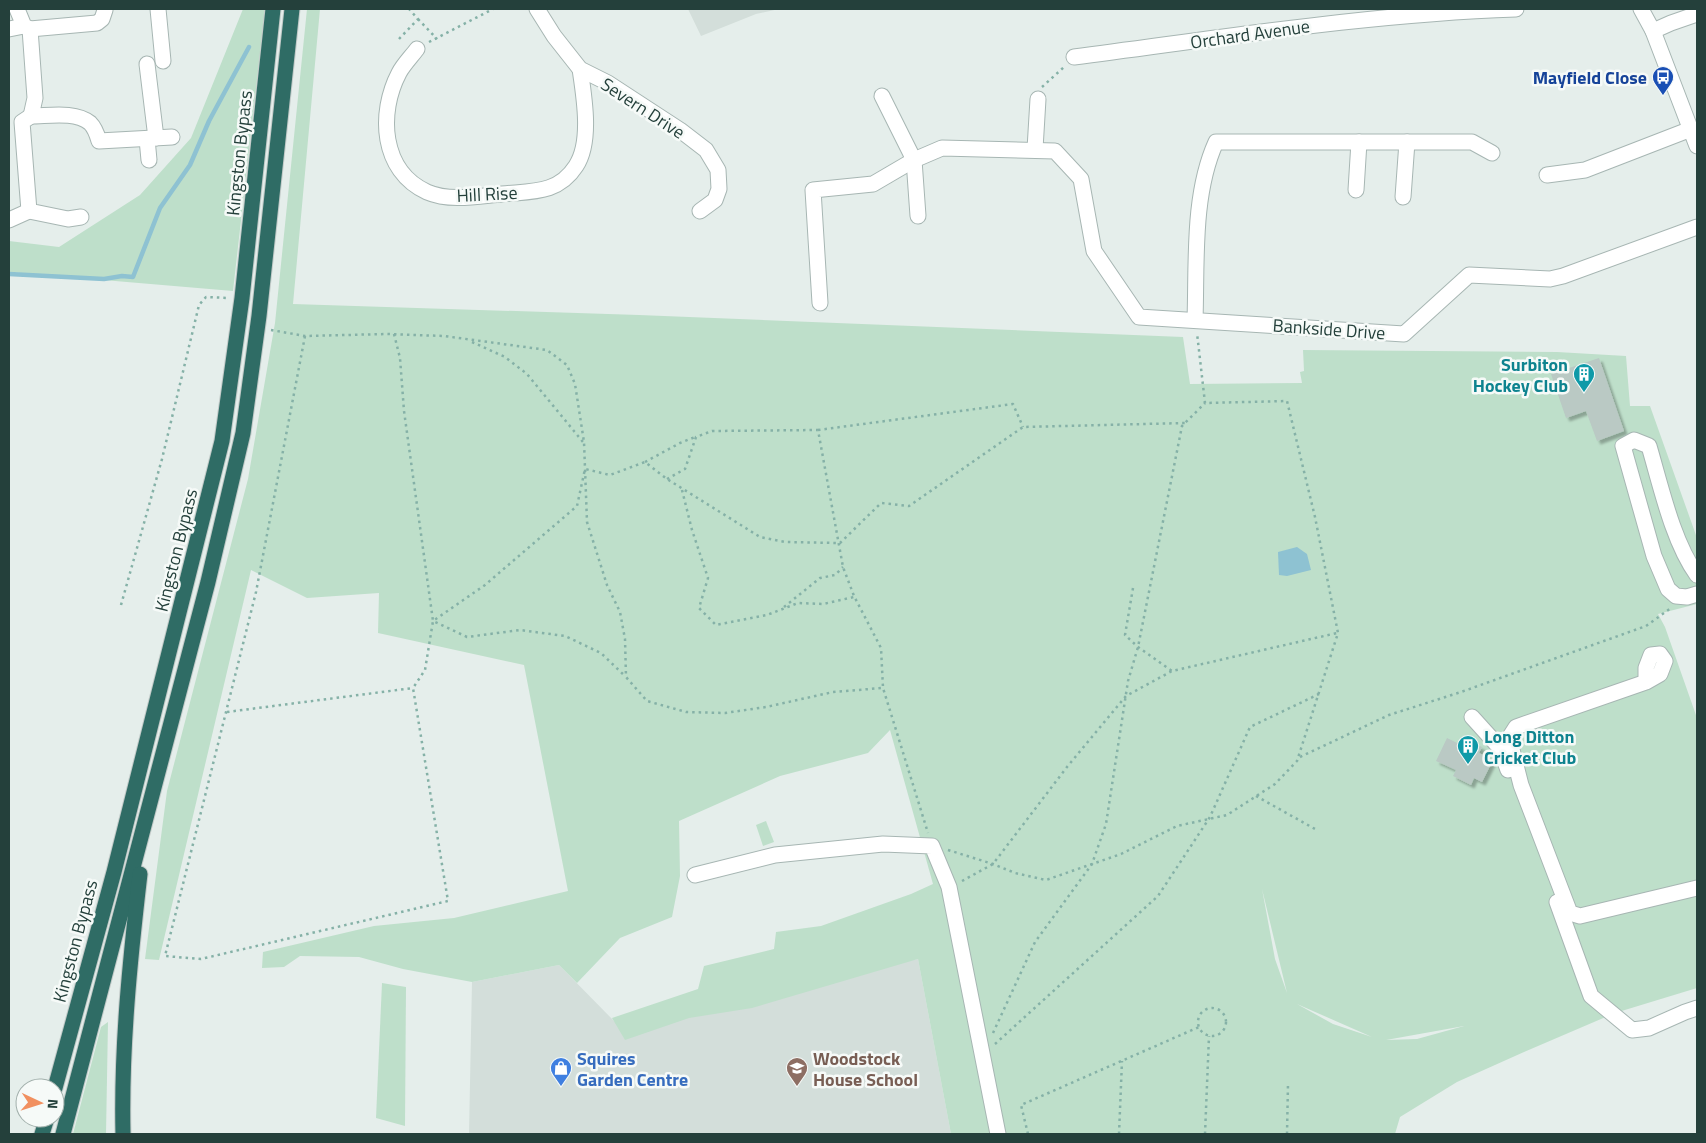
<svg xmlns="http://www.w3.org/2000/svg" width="1706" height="1143" font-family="'Titillium Web',sans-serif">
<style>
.built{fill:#d3deda}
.green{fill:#bedfca;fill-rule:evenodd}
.water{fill:#8ec2d2}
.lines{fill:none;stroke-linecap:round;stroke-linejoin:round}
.stream{stroke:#8ec2d2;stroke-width:4.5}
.building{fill:#bac9c4;filter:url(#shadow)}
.minor-casing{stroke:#a7b6b3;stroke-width:17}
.highway-casing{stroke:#c2cac8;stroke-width:17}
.path{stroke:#85b1a7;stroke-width:2.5;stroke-dasharray:2.5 4;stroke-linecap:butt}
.minor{stroke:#fff;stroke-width:15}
.highway{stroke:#2f6c65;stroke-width:15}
.labels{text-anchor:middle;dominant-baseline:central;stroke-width:5;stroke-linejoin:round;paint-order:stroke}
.street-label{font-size:18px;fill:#24403b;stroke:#f6faf8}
.transit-label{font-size:18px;font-weight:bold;fill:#164399;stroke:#f6faf8;text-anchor:end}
.culture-label{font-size:18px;font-weight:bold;fill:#0d838f;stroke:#f6faf8;text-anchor:end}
.shop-label{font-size:18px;font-weight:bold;fill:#366cbe;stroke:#f6faf8;text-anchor:start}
.education-label{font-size:18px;font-weight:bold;fill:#785e54;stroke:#f6faf8;text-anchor:start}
</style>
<defs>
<filter id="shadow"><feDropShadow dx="3.5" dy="3.5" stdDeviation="1" flood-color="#0004"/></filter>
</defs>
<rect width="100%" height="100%" fill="#e5eeeb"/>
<!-- built -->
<g class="built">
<path d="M688 9H779L756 14 701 36Z"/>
<path d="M918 959 951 1134H469L472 982 559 965 615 1022Z"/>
</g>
<!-- green -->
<g class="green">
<path d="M243 9H265L233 291 9 272V241L59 247 140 195 191 138Z"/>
<path d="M307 9H320L293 304 639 315 1183 337 1190 384 1302 383 1300 372 1304 371 1303 350 1557 352 1626 356 1630 406H1650L1697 538V604L1658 614 1665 627 1697 718V988L1615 1013 1524 1052 1457 1082 1400 1117 1395 1134H951L918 959 752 1008 689 1018 625 1040 612 1018 698 989 704 966 774 949 776 932 821 926 911 894 933 884 890 730 868 753 780 776 679 821 680 876 672 917 620 938 577 983 559 965 472 982 403 969 359 957 300 956 284 967 262 968 263 952 374 926 454 918 568 891 524 665 378 633 379 593 307 598 251 570 159 960 145 959 167 791 248 479 275 323ZM1262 889 1287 993 1275 959ZM1297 1004 1372 1037 1333 1024ZM1464 1026 1417 1039 1386 1040Z"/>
<path d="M766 821 774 842 763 846 756 825Z"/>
<path d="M382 983 406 987 405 1126 376 1118Z"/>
<path d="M108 1022 106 1134H73L101 1027Z"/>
</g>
<!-- water -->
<path class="water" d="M1297 547 1307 554 1311 570 1287 576 1279 575 1278 552Z"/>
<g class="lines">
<!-- stream -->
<path class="stream" d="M9 274 104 279 122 276 133 277 160 208 190 165 209 121 249 47"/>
</g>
<!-- building -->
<g class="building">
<path d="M1599 358 1624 431 1597 441 1586 411 1566 418 1551 374Z"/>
<path d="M1447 738 1463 746 1466 740 1482 747 1479 753 1493 760 1482 782 1474 778 1471 785 1453 776 1456 770 1436 761Z"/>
</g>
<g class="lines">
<!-- minor casing -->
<g class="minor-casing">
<g id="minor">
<path d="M17 9 24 26 30 29 35 98 31 116C49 116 75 111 90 123 95 128 97 134 99 141L172 137"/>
<path d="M158 9 163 61"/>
<path d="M537 9 554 36 580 69 608 83 680 130 706 150 718 170 719 189 715 200 700 211"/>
<path d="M1641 9 1653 31 1697 146"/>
<path d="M9 29 24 26"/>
<path d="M30 29 97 23 102 19 105 10"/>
<path d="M1653 31 1671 23 1697 14"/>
<path d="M417 49C411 57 403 65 399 73 378 113 381 171 427 192 450 202 479 196 502 194 532 191 558 194 576 166 592 142 584 96 580 69"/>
<path d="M1074 57C1221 38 1368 14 1516 9"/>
<path d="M147 64 156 138"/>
<path d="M882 96 914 160 918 216"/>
<path d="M31 116 22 122 29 211 68 219 81 217"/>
<path d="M147 139 149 160"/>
<path d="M1035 149 1038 99"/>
<path d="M1547 175 1585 170 1691 129"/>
<path d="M1356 190 1359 142"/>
<path d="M1403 197 1407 142"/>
<path d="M9 220 29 211"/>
<path d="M820 303 813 190 873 184 914 160 942 148 1055 151 1081 179 1094 251 1139 317 1404 334 1469 275 1550 279 1563 276 1697 227"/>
<path d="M1195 320C1197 263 1192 195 1216 142H1472L1492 153"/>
<path d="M1697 575C1673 542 1661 487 1649 446L1634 440 1623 446 1654 556 1668 589 1676 596 1687 597 1697 594"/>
<path d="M1646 682V668L1651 655 1660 654 1665 661 1660 674 1646 682 1516 727 1509 738 1521 785 1570 913 1580 916 1697 888"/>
<path d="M1472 717 1500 748 1508 770"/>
<path d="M695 875 775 855 883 844 932 846 949 887 998 1134"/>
<path d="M1557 902 1591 996 1632 1030 1649 1028 1685 1012 1697 1008"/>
</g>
</g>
<!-- highway casing -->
<g class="highway-casing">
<g id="highway">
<path d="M55 1088 114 872 222 441 242 298 273 9"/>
<path d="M42 1134 47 1118"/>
<path d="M63 1134 208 582 243 433 259 316 292 9"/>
<path d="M123 1134C121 1047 130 960 140 874"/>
</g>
</g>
<!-- path -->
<g class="path">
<path d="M418 19 437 39"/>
<path d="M399 39 418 19 409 9"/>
<path d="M429 42 493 9"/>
<path d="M1042 87 1064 67"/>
<path d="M271 330 305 336 387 334 444 336 547 350 567 365 575 384 584 442 587 522 607 585 620 612 625 639 626 677 647 701 686 712 725 713 766 707 833 692 882 688"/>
<path d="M394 334 400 358 404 411 433 621 467 637 520 630 565 636 601 653 625 676"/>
<path d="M305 336 256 592 165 956 201 959 448 901 413 688 425 670 433 621 485 585 577 506 585 469 610 475 645 462 667 479 760 537 785 542 840 543 881 503 909 506 1023 427 1185 423"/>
<path d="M472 342 505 357 527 374 583 442"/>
<path d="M818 430 1013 404 1023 427"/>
<path d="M645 462 680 443 695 437"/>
<path d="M667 479 685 469 696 437 712 431 818 430 843 567 854 596 881 648 883 688 928 833"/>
<path d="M682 490 692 530 708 578 699 608 716 625 767 615 798 603 823 604 854 597"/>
<path d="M1133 588 1125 635 1138 647 1172 671"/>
<path d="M121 605 162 459 199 305 206 297 228 298"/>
<path d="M784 607 820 578 835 575 843 567"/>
<path d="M227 712 413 688"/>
<path d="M1300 757 1389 715 1461 692 1646 626 1671 608"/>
<path d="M1256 796 1315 829"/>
<path d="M948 850 993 864 1015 873 1046 880 1121 854 1177 826 1227 815 1275 784 1297 761 1338 633 1315 517 1287 401 1205 403 1197 333"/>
<path d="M962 881 993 864 1067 767 1126 696 1172 671 1337 633"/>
<circle cx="1212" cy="1022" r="14"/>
<path d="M993 1033 1035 942 1092 864 1106 824 1128 681 1138 647 1182 426 1205 403"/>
<path d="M995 1044 1158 896 1210 817 1250 727 1319 694"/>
<path d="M1028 1134 1021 1105 1199 1027"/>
<path d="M1119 1134 1122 1061"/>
<path d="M1205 1134 1209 1036"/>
<path d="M1287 1134 1288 1084"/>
</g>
<!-- minor -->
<use href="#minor" class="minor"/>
<!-- highway -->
<use href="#highway" class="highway"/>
</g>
<!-- icons -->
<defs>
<g id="bus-pin" transform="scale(1.125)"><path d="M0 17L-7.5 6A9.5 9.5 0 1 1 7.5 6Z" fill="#1a4fb4" stroke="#f6faf8"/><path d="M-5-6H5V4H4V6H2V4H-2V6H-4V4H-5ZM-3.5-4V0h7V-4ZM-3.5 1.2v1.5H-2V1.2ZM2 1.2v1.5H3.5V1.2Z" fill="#fff"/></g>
<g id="building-pin" transform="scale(1.125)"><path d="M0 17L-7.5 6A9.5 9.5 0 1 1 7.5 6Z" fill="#0f9aa8" stroke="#f6faf8"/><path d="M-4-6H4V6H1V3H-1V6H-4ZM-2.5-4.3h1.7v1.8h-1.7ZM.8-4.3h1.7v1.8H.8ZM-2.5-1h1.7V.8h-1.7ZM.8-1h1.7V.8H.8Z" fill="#fff"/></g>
<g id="shop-pin" transform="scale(1.125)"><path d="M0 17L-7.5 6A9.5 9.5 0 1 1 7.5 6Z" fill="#3f7fe0" stroke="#f6faf8"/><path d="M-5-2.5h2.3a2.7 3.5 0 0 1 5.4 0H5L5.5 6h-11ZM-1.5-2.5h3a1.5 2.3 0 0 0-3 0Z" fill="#fff"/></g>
<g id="school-pin" transform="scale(1.125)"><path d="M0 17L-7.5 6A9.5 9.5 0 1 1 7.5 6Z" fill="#8d6e63" stroke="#f6faf8"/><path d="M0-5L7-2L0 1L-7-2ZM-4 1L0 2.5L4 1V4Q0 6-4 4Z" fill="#fff"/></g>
</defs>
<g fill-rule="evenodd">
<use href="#bus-pin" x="1663" y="77"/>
<use href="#building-pin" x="1584" y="374"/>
<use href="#building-pin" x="1468" y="746"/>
<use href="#shop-pin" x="561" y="1068"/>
<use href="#school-pin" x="797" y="1068"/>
</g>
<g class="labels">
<!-- street labels -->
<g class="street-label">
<text transform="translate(1250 34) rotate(-8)">Orchard Avenue</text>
<text transform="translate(643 108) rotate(33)">Severn Drive</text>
<text transform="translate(239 153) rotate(-84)">Kingston Bypass</text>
<text transform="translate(487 194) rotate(-3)">Hill Rise</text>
<text transform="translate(1329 329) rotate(4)">Bankside Drive</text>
<text transform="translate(176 550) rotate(-76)">Kingston Bypass</text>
<text transform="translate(75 941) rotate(-75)">Kingston Bypass</text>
</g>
<!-- transit labels -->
<g class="transit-label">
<text x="1647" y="77">Mayfield Close</text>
</g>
<!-- culture labels -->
<g class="culture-label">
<text x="1568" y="364">Surbiton<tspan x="1568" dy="21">Hockey Club</tspan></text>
<text x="1484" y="736" text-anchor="start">Long Ditton<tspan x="1484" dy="21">Cricket Club</tspan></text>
</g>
<!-- shop labels -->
<g class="shop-label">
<text x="577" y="1058">Squires<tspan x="577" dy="21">Garden Centre</tspan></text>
</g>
<!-- education labels -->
<g class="education-label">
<text x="813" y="1058">Woodstock<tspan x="813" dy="21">House School</tspan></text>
</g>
</g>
<!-- border -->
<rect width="1706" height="1143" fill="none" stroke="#24403b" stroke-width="20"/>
<!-- north arrow -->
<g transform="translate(40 1103) rotate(94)"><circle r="24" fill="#f6faf8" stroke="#a2b0ac"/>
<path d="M0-4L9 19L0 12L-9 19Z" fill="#f19060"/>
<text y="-8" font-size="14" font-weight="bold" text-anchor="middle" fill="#24403b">N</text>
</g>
</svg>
